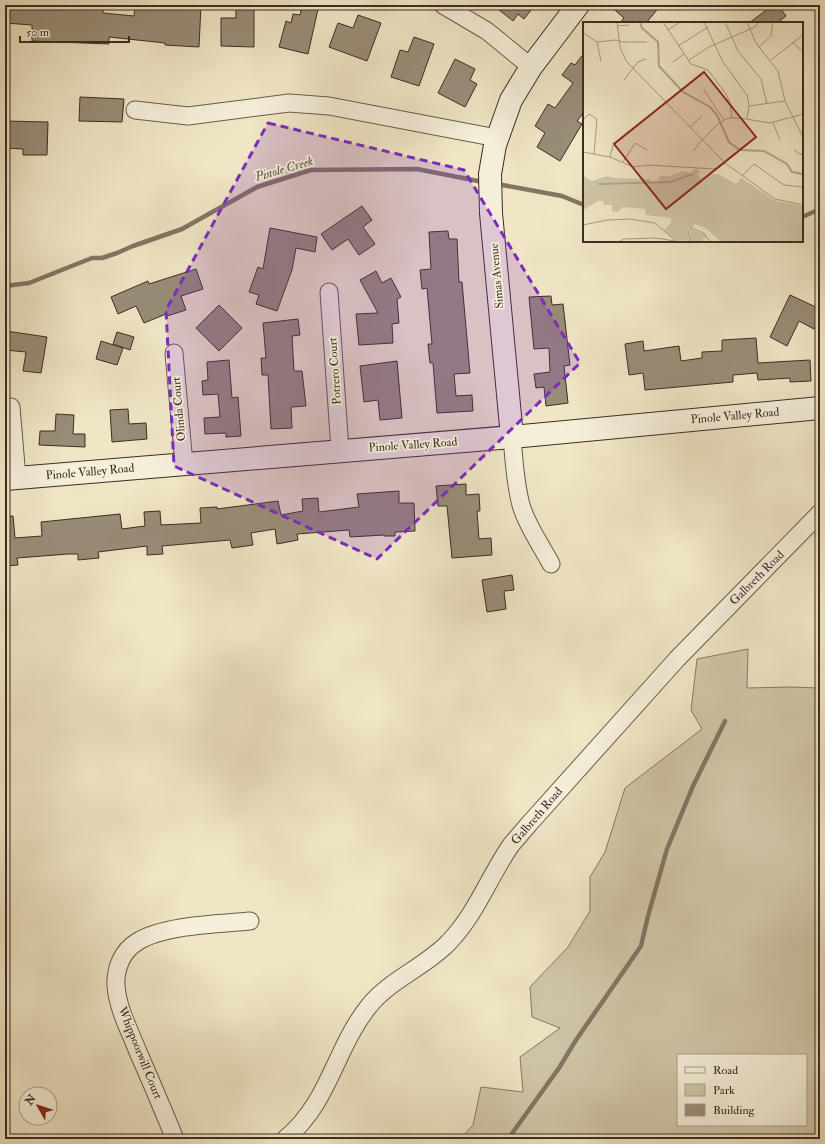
<svg xmlns="http://www.w3.org/2000/svg" width="825" height="1144" font-family="'IM FELL Double Pica',serif">
<style>
.green{fill:#d1c7aa;stroke:#867a66;fill-rule:evenodd}
.lines{fill:none;stroke-linecap:round;stroke-linejoin:round}
.stream{stroke:#827664;stroke-width:4.5}
.building{fill:#998d78;stroke:#3a2d23}
.street-casing{stroke:#685b4c;stroke-width:19}
.secondary-casing{stroke:#3a2d23;stroke-width:24}
.street{stroke:#f5efda;stroke-width:17}
.secondary{stroke:#f5efda;stroke-width:22}
.marked{fill:#7b2cbf;fill-opacity:0.2;stroke:#7b2cbf;stroke-width:3;stroke-dasharray:8 5;stroke-linejoin:round}
.labels{text-anchor:middle;dominant-baseline:central;stroke-width:3.5;stroke-linejoin:round;paint-order:stroke}
.street-label{font-size:12px;fill:#3a2d23;stroke:#f5efda}
.water-label{font-size:13px;font-style:italic;fill:#5e5243;stroke:#f5efda}
.inset-river{fill:none;stroke:#b2a78f;stroke-width:2}
.inset-road{fill:none;stroke:#a79c85;stroke-width:1}
.view{fill:#8f2418;fill-opacity:0.15;stroke:#8f2418;stroke-width:2}
.inset-edge{fill:none;stroke:#3a2d23;stroke-width:2}
</style>
<rect width="100%" height="100%" fill="#f0e6c6"/>
<filter id="stains"><feTurbulence type="fractalNoise" baseFrequency=".005" numOctaves="4"/><feColorMatrix values="0 0 0 0 .2 0 0 0 0 .09 0 0 0 0 .02 0 0 0 .5 -.17"/></filter>
<radialGradient id="worn" r=".72"><stop offset=".6" stop-color="#630" stop-opacity="0"/><stop offset="1" stop-color="#630" stop-opacity=".3"/></radialGradient>
<!-- green -->
<path class="green" d="M748 649 747 688 790 687 820 688V1139H460L473 1125 481 1087 523 1092 520 1057 560 1028 532 1017 530 987 568 947 590 911V877L605 852 625 788 702 729 691 710 697 659ZM678 1055H806V1125H678Z"/>
<g class="lines">
<!-- stream -->
<g class="stream">
<path d="M497 184 562 196 584 205"/>
<path d="M802 217 820 209"/>
<path d="M5 286 29 283 92 258H102L117 253 133 246 182 229 257 187 311 170 417 169 483 182"/>
<path d="M508 1139 559 1068 576 1040 641 946 648 916 667 849 693 786 725 721"/>
</g>
</g>
<!-- building -->
<g class="building">
<path d="M5 5H103V13L134 16 135 5 178 8V5H201L199 47 165 45V43L109 37V44L32 41V25L5 23Z"/>
<path d="M493 5H535L524 19 518 14 513 21Z"/>
<path d="M609 5H661L646 23H620L624 18Z"/>
<path d="M773 5H778L786 16 777 23H749Z"/>
<path d="M236 6H254V47L221 46V18H236Z"/>
<path d="M302 6 318 9 308 54 279 47 286 21 291 23 293 14 300 15Z"/>
<path d="M358 15 381 23 367 61 329 47 338 23 353 28Z"/>
<path d="M414 37 434 44 419 86 391 77 400 50 408 52Z"/>
<path d="M584 53V112L577 121 582 124 560 161 537 147 545 133 535 126 548 104 555 108 573 83 562 75 571 63 575 65Z"/>
<path d="M455 59 475 69 470 80 477 84 465 107 438 93Z"/>
<path d="M80 97 124 99 122 122 79 121Z"/>
<path d="M5 121 48 122 47 155H23V149L5 148Z"/>
<path d="M362 206 372 220 363 227 375 244 359 255 348 239 332 250 321 234Z"/>
<path d="M270 228 317 237 315 252 296 248 292 270 277 311 256 304 259 295 249 292 258 267 263 269Z"/>
<path d="M448 231 449 239H457L459 282H462L470 373 454 374 456 396 472 395 473 411 437 413 433 363H430L428 344H432L427 288 422 289 420 270 431 269 429 232Z"/>
<path d="M196 269 203 289 181 296 186 310 167 316 166 314 144 323 136 306 118 314 111 297 148 281 149 284Z"/>
<path d="M376 271 382 283 391 278 401 297 397 299 399 323 392 324 393 343 359 345 356 314 378 313 360 280Z"/>
<path d="M790 295 820 309V317L814 329 799 321 787 346 770 337Z"/>
<path d="M551 296 552 305 563 304 570 365 564 366 568 403 546 406 544 387 536 388 534 374 550 372 549 348 534 349 529 297Z"/>
<path d="M219 305 242 328 219 351 196 328Z"/>
<path d="M298 319 300 335 292 336 294 371H302L306 406 291 407 292 428 271 429 268 375H262L261 358H266L263 323Z"/>
<path d="M6 331 47 337 41 373 23 371 26 352 5 350Z"/>
<path d="M117 332 134 337 130 350 113 344Z"/>
<path d="M756 338 758 363 810 360 811 381 790 382V378L758 380 757 373 733 375V382L645 390 643 373 629 375 625 344 643 341 644 351 679 346 681 361 702 358V352L722 351V340Z"/>
<path d="M101 341 123 348 117 365 96 359Z"/>
<path d="M229 360 232 398 238 397 241 436 226 437V433L205 434 204 418 220 417 218 394 203 395 202 381 208 380 207 362Z"/>
<path d="M397 361 402 418 380 420 378 400 364 402 360 366Z"/>
<path d="M128 409 129 424 146 423 147 439 112 442 110 410Z"/>
<path d="M56 414 74 415 73 434H85V447L39 445 40 431H55Z"/>
<path d="M466 484V495L479 494 480 511H477L479 539 491 538 492 555 452 558 447 506H438L436 486Z"/>
<path d="M399 491V503H414L415 531 395 532V536H384V535L350 537 349 530 297 534 298 540 277 544 275 529 251 533 253 545 232 548 230 540 162 546 163 554 147 555V546L98 552 99 558 78 560V554H68L17 558 18 565 5 566V516H13L15 538 42 536 41 522 120 514 122 529 145 526 144 512 160 511 161 525 201 523 200 508 217 507V509L278 501 281 515 303 511 302 499 318 498 319 512 359 507 357 494Z"/>
<path d="M512 575 514 590 504 591 506 609 487 612 482 580Z"/>
</g>
<g class="lines">
<!-- street casing -->
<g class="street-casing">
<g id="street">
<path d="M443 5 487 31 531 67"/>
<path d="M135 110 188 116 289 103 329 106 497 138"/>
<path d="M329 292 340 450"/>
<path d="M174 353 184 464"/>
<path d="M11 407 17 478"/>
<path d="M512 437C514 460 515 483 521 505 527 526 541 545 551 564"/>
<path d="M175 1139C163 1110 151 1081 138 1052 130 1031 118 1010 116 986 115 969 122 951 137 942 163 925 219 924 250 921"/>
<path d="M285 1139C330 1102 335 1048 369 1006 388 981 428 965 449 942 476 914 489 877 511 845 517 838 523 831 529 824L677 659 820 513"/>
</g>
</g>
<!-- secondary casing -->
<g class="secondary-casing">
<g id="secondary">
<path d="M512 437 491 213 490 174 495 145 511 100 531 67 578 5"/>
<path d="M5 479 512 437 820 408"/>
</g>
</g>
<!-- street -->
<use href="#street" class="street"/>
<!-- secondary -->
<use href="#secondary" class="secondary"/>
</g>
<!-- marked area -->
<path class="marked" d="M268 123 464 170 580 363 377 559 174 466 166 310Z"/>
<g class="labels">
<!-- street labels -->
<g class="street-label">
<text transform="translate(497 276) rotate(-95)">Simas Avenue</text>
<text transform="translate(335 371) rotate(-94)">Potrero Court</text>
<text transform="translate(179 409) rotate(-95)">Olinda Court</text>
<text transform="translate(735 416) rotate(-5)">Pinole Valley Road</text>
<text transform="translate(413 445) rotate(-4)">Pinole Valley Road</text>
<text transform="translate(90 472) rotate(-5)">Pinole Valley Road</text>
<text transform="translate(757 578) rotate(-45)">Galbreth Road</text>
<text transform="translate(537 816) rotate(-49)">Galbreth Road</text>
<text transform="translate(140 1053) rotate(68)">Whippoorwill Court</text>
</g>
<!-- water labels -->
<g class="water-label">
<text transform="translate(284 169) rotate(-16)">Pinole Creek</text>
</g>
</g>
<!-- overview -->
<g transform="translate(583 22)">
<rect width="220" height="220" fill="#f0e6c6"/>
<path d="M113 146 117 150 114 152 120 159 129 152H135L153 162 158 156 193 179 220 184V220H138L123 206 111 202 110 206 104 207 107 218 94 219 81 209 88 201V196L63 193 62 187 40 185 35 190 29 189V183H21L20 179H15L0 188 1 154 9 159 24 154 33 156 66 157 68 160 75 159 77 154H87L99 149 108 151ZM107 207 121 212 124 215 118 220H109Z" fill="#d1c7aa"/>
<path class="inset-river" d="M57 0 59 6 75 20 76 44 100 70 127 85 134 93 146 120 157 128 181 129 204 142 209 150 220 152M15 162 87 160 110 152"/>
<path class="inset-road" d="M34 0 37 25 43 39 142 141 192 177 220 183M80 0 108 42 125 48 143 72 147 81 149 96M121 0 140 40 164 73 166 84 164 96M142 0 155 29 178 57 184 82M164 0 173 21 195 49 202 79 220 115M34 4 46 3M85 8 97 0M0 11 14 20 33 18 39 20H64M14 20 18 39M209 20 218 28M95 24 125 5M176 25 188 14 190 0M106 38 126 25 172 5 175 0M188 38 220 13M90 40 101 32M41 58 55 40 63 37M121 68 141 98M166 84 202 79M0 98 6 92 14 97 11 132M190 101 197 118M107 105 119 94M211 128 218 133 220 130M111 129 116 121 135 102 145 96H157L187 101 220 92M0 130 27 135 50 145 65 143 132 147 142 141M27 135 30 123M40 140 52 121 64 128M159 154 171 142 201 163 220 165M0 203 24 198 47 197 72 201 94 220M35 220 41 217 73 216 92 219M104 220 108 218 105 209 108 206 121 211 127 220"/>
<path class="view" d="M121 50 173 115 83 187 31 122Z"/>
<rect width="220" height="220" class="inset-edge"/>
</g>
<!-- margin -->
<rect width="825" height="1144" fill="none" stroke="#f0e6c6" stroke-width="20"/>
<rect x="6" y="6" width="813" height="1132" fill="none" stroke="#3a2d23" stroke-width="2"/>
<rect x="10" y="10" width="805" height="1124" fill="none" stroke="#3a2d23"/>
<!-- legend -->
<rect x="677" y="1054" width="130" height="72" fill="#f5efda" stroke="#aaa191"/>
<rect x="685" y="1067" width="20" height="6" fill="#f5efda" stroke="#aaa191"/>
<text x="713" y="1074" font-size="12" fill="#3a2d23">Road</text>
<rect x="685" y="1084" width="20" height="12" fill="#d1c7aa" stroke="#aaa191"/>
<text x="713" y="1094" font-size="12" fill="#3a2d23">Park</text>
<rect x="685" y="1104" width="20" height="12" fill="#998d78" stroke="#aaa191"/>
<text x="713" y="1114" font-size="12" fill="#3a2d23">Building</text>
<!-- north arrow -->
<g transform="translate(38 1106) rotate(309)"><circle r="19" fill="#f5efda" stroke="#aaa191"/>
<path d="M0-3L7 15L0 10L-7 15Z" fill="#8f2418"/>
<text y="-6" font-size="11" font-weight="bold" text-anchor="middle" fill="#3a2d23">N</text>
</g>
<!-- scale -->
<path d="M20 36v6h109v-6" fill="none" stroke="#3a2d23" stroke-width="2"/>
<text x="26" y="36" font-size="12" fill="#3a2d23" stroke="#f5efda" stroke-width="3" paint-order="stroke">50 m</text>
<rect width="100%" height="100%" filter="url(#stains)"/>
<rect width="100%" height="100%" fill="url(#worn)"/>
</svg>
